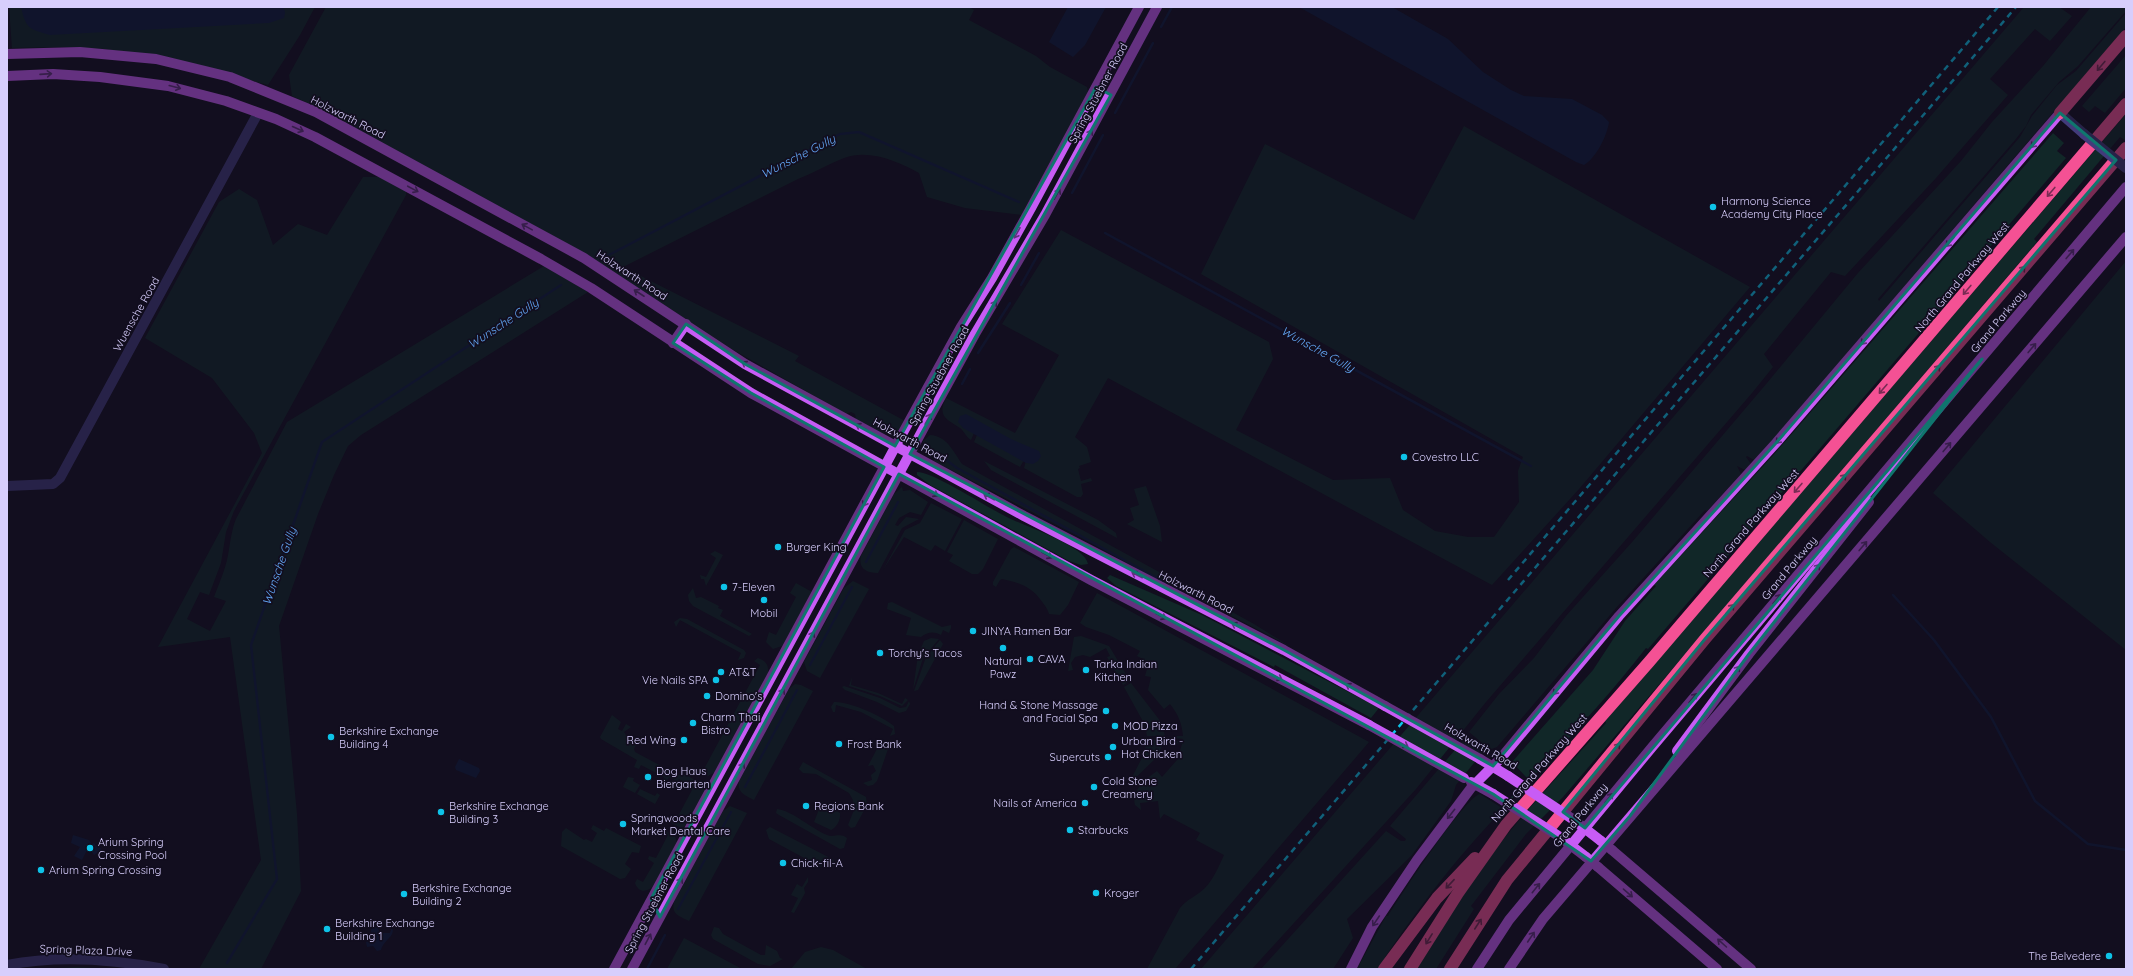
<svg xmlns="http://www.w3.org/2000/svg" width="2133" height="976" font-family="Quicksand,sans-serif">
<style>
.green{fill:#112728}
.water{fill:#0e1c3d}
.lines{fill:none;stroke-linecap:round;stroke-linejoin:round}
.stream{stroke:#0e1c3d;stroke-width:2.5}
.minor{stroke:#423b7b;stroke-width:10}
.major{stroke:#c75cf5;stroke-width:10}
.highway{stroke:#f45194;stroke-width:12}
.rail{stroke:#0ec3e8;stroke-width:2.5;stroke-dasharray:6 5;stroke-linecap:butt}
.minor-bridge{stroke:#423b7b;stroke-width:10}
.major-bridge{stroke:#c75cf5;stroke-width:10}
.oneway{stroke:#782c54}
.oneway2{stroke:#63317f}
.marked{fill:none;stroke:#0f766e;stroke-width:3;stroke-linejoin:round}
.poi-dot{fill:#0ec3e8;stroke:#120e1f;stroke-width:1.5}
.labels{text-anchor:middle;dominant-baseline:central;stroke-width:3.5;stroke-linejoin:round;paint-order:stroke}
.street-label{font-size:11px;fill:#d7cefc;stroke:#120e1f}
.poi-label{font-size:11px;fill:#d7cefc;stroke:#120e1f;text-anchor:start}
.water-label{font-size:12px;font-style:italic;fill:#63a7f5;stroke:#120e1f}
</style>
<rect width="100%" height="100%" fill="#120e1f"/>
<!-- green -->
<g class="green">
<path d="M9 7H315L300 35 268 85 246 79 105 49 64 47 12 48Z"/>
<path d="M326 7H969L974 10 969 20 1036 56 1050 67 1087 87 1088 93 1023 215 965 208 927 197 919 173C897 161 869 149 844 158 828 164 814 173 798 179L623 267 799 356 795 361 905 421 899 431 895 433 893 430H891L890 434H885L856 419 855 414 851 412 846 414 730 348 590 256 319 108 292 96 289 75Z"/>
<path d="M2024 7H2059L2072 16 2050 41 2035 29 1990 79 2008 95 1936 178 1845 276 1831 272 1764 354 1773 367 1752 393 1486 702 1416 789 1252 969H1201Z"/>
<path d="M2091 7H2126V11L2078 66 2059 82 2031 115 2026 126 2015 140 1878 299 1879 301 2020 137 2032 116 2057 85 2076 71 2126 13V27L1777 435 1754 460 1747 456 1746 457 1751 464 1745 470 1737 466 1741 474 1707 511 1705 510 1616 608 1497 747 1483 752 1456 785 1451 801 1412 855 1347 919 1353 938 1333 969H1261L1386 831 1401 841H1405L1406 839 1390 826 1466 737 1482 751 1486 746 1469 732 1499 694 1534 658 1566 616 1633 541 1767 383 1858 273 1961 161 1992 122 2043 66Z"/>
<path d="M2126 55V88L2105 113 2095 106 2089 112 2082 106Z"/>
<path d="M2126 114V139L2125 140 2120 137 2034 239 2037 242 1563 797 1526 834 1471 906 1474 909 1436 969H1416C1439 931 1463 893 1490 857 1525 810 1567 767 1606 723L1605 721Z"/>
<path d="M1464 126 1750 287 1579 489 1492 585 1108 378 1075 437 1087 447 1091 462 1079 466 1080 468 1078 469 1081 481 1091 478 1092 481 1081 484 1083 494 1081 497H1077L1024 468 1026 461 1024 460 1020 467 974 442 977 435 974 433 971 440C966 437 964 431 960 428 949 420 936 417 946 398L1015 433 1059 355 1002 324 1061 230 1269 342 1273 359 1236 430 1333 480 1390 478 1403 510 1435 531 1468 537H1494L1519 502 1518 471 1523 457 1201 274 1265 144 1414 220Z"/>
<path d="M2053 133 2064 143 2057 151 2066 158 1977 262 1978 264 1648 649 1646 648C1589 722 1520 787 1460 857 1433 889 1409 922 1385 957L1386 958 1379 969H1357L1386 916H1388C1399 898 1465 797 1480 794L1502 808 1527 778 1512 762 1593 670 1625 621 1656 586 1654 585 1776 452Z"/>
<path d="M363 177H379L406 191V195L234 511 226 532 221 563 209 595 200 592 187 619 210 631 226 601 214 597C220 581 227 566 229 549 231 538 232 529 236 519L287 422 544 266 588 292 361 435 348 446 334 475 318 514 279 626 297 814 301 891 261 969H199L261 860 230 637 158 647 262 453 254 433 212 378 145 338 219 202 239 189 257 200 273 245 298 224 327 235Z"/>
<path d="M2126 261V650L1990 542 1933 493Z"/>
<path d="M930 435C947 436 953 451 962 464L1254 624 1291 647 932 460 939 458V457H928L925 454 927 449 923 448V441Z"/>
<path d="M984 461 1098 520 1116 533 1117 538 991 470Z"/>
<path d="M917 472C935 472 992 511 1013 520 1028 527 1086 547 1088 564L1081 565 1069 561 930 485 917 475Z"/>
<path d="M1146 486 1160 526 1162 542 1127 524 1134 520 1130 508 1139 505 1134 489Z"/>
<path d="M902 487 903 491 910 490 928 502 921 515 910 512 899 518 895 525 898 526 906 517 919 519 902 528 878 573C866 573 858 568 861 556L894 494Z"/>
<path d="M931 503 962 519 945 551 935 545 931 551 904 537 883 570 905 530 920 523Z"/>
<path d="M964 520 998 539 983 569 978 574H972L949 561 953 555 947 552Z"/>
<path d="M1014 547 1079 582 1068 605 1060 615 1049 614C1048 610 1046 607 1043 603 1032 587 1021 583 1002 579L1000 580 996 587 993 585V582L1011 549Z"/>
<path d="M715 551 723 555 706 586 704 579H701L700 575 706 577 716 558 710 554Z"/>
<path d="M1110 575 1202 615 1379 708 1371 718 1275 665 1274 667 1116 586 1107 578Z"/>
<path d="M853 581 869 589 820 678 807 671 804 662 844 588Z"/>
<path d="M796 583 812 592 785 642 782 646 773 649 766 642 769 632 776 635 796 597 790 593Z"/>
<path d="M693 588 696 598 701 597 719 606 718 608 723 610 720 616 752 634 749 636 693 606 689 601 688 595Z"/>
<path d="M1097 593 1369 742 1175 969H1147L1180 908C1187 899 1197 896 1205 888 1213 880 1219 866 1224 855L1196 840 1200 833 1164 814 1160 819 1158 801 1140 803 1141 810 1135 805C1131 790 1147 778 1157 771L1162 777 1177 760 1182 744 1175 743V741H1182L1183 739 1175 738V736H1183C1182 723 1178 714 1170 704L1164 709 1148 690 1151 677 1145 676 1147 669 1137 667 1136 669 1134 666 1135 661 1140 663 1143 659 1137 656 1140 651 1109 635 1086 627 1080 623Z"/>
<path d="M892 602 942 627 951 625V628L949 633 943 630 941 635C934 631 927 632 921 637L906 635 911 618 887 609 888 603Z"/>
<path d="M680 618 687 619 744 650 746 653 744 658 738 660 741 653 680 620 676 627 674 622Z"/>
<path d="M1081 636 1109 646 1130 681 1123 685 1107 657 1110 656 1106 648 1090 657 1083 655 1075 657 1071 663 1073 670 1068 671 1074 637Z"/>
<path d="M931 638 939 639 923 658 913 690 918 655 924 641Z"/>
<path d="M940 640 943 644 918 690 914 691 926 657Z"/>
<path d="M758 658C766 661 769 665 768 674L715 772 708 776 697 767 704 769 759 667 760 665 754 661Z"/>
<path d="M852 677 851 685 878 693 902 704 905 698 908 700 902 706 880 696 849 686Z"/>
<path d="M1131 683 1161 722 1165 736H1147L1145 725 1124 687Z"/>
<path d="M795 684 801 685 813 691 754 800C745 795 737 793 739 781L789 689Z"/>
<path d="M844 686 880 698 900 708 906 707 909 701 910 704 906 711 899 713 877 702 845 690 842 687Z"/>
<path d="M834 702C849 701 882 716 894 726L895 734 890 736 893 729 861 712 836 705 835 712H833L831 707Z"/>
<path d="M612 715 621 722 618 729 622 731 626 724 631 727 624 732 630 742 640 737 634 749 635 752 678 775H686L704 785V793L685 826 681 828 669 822 668 819 675 822 692 790 687 786V784L679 779 677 781 669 777 666 782 663 780 664 777 641 765 639 769 634 767 637 760 601 739 600 737Z"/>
<path d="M1147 740H1165L1156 758 1128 785 1144 754Z"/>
<path d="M882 744 888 746V749L877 781 873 785 868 786 863 783 872 780 871 775 876 771 873 765 868 766 879 745Z"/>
<path d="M803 762 866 797 867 805 855 827 851 828 848 825 854 810 853 800 849 793 816 774 803 773 799 769Z"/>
<path d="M628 777 634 778 633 781 640 785 635 793 623 787Z"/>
<path d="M640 789 655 796 657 793 660 795 655 804 637 794Z"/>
<path d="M822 802 840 813C841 819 837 827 831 830L814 822Z"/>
<path d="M730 806 747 813 689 921C679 916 671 914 674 902L723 811Z"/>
<path d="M777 809C791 810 812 829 827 835 834 838 840 832 847 838L844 848 840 849 779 815 776 813Z"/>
<path d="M593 825 604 831 606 828 641 846 639 853 632 852 625 864 631 869 625 878 620 879 561 846 562 832 566 828 584 840 586 839 592 842 597 833 591 829Z"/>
<path d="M770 827 834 860V867L832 864 826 862 821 867 769 839 766 830Z"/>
<path d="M663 830 675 836 677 843 654 885C648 892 639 894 635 883L637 879 643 882 654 863 648 859 649 856 656 858 668 835 663 832Z"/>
<path d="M808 877V882L804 888 805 893 794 913 791 912 798 898 791 895 797 884 802 887Z"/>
<path d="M714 927 719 928 723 934 761 955H765L766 945 777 951 780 958 783 959 770 966 758 964 713 939 711 935Z"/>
<path d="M684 938 742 969H667Z"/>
<path d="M821 947 833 950 867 969H791L805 952Z"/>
<path d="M77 967 120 969H37Z"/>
</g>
<!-- water -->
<g class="water">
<path d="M21 7H284L285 13 284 18 269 23 50 35C29 29 26 29 21 7Z"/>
<path d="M1068 7H1106L1085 45 1073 57 1049 42Z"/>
<path d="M1299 7H1392L1448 39 1483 72 1511 90 1524 96 1572 99 1602 115 1609 122C1607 136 1596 158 1584 165L1576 162Z"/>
<path d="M966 414 1011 439 1039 451 1041 456 1038 461 1033 464 1026 463 963 428 958 422 960 416Z"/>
<path d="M459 759 479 768 480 771 476 778 456 770 455 767Z"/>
<path d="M73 835 89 840 92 844 94 843 96 846 98 845 102 850 94 855 91 851 89 853 87 850 82 860 74 856 80 847 71 843Z"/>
<path d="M381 919 376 923 379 931 383 933H390L391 930 388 922C401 935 384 938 381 950L377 951 373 946 367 947 366 942 370 937 372 924Z"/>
</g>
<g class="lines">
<!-- stream -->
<g class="stream">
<path d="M1161 27 1172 7"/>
<path d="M1115 113 1153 43"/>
<path d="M1072 193 1103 135"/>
<path d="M1105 233 1531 466"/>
<path d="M605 257 840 134 859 132 1019 202"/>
<path d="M1021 285 1039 253"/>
<path d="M978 353 1010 303"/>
<path d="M962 384 970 369"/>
<path d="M941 456 957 468 1177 589"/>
<path d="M866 562 898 502"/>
<path d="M1893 595 1934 640 1991 717 2035 801 2088 844 2126 850"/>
<path d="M810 665 852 587"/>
<path d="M745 787 797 690"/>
<path d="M678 909 731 812"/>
<path d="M227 963 277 879 251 645 322 442 561 285"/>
<path d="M647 969 665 935"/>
</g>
<!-- minor -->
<g class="minor">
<path d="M2060 113 2084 134"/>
<path d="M7 486 53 484 60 478 258 113"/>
<path d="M7 965C59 955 112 959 164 969"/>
</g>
<!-- major -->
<g class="major">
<path d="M7 54 80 52 156 59 230 77 316 112 584 258 745 364 1024 516 1284 650 1385 706"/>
<path d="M7 76 53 74 100 77 168 86 226 101 276 119 315 137 541 259 591 288 751 393 1091 580 1369 725"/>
<path d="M673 343 686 324"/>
<path d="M1677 751 1749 654 1869 502"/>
<path d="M1480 759 1508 776"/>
<path d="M1471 782 1493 794"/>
<path d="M1574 820 1601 841"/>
<path d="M1560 837 1586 857"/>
<path d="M1612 850 1751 969"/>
<path d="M1598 867 1717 969"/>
<path d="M614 969 900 438 961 327 992 278 1031 208 1139 7"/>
<path d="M632 969 928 420 975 334 1045 215 1157 7"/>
<path d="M1351 969 1372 927 1417 860 1471 788 1501 758 1619 616 1776 443 2060 113"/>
<path d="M1477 969 1509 920 1653 746 2126 187"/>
<path d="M1509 969 1543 919 2126 237"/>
</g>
<!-- highway -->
<g class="highway">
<path d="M2060 113 2126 36"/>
<path d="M1384 969 1437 898 1475 858"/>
<path d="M1410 969 1458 893 1506 825 1649 662 2126 104"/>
<path d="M1450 969 1507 880 1705 639 2126 148"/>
</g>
<!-- rail -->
<g class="rail">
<path d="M1508 580 1998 7"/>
<path d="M1191 969 2016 7"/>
</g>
<!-- minor-bridge -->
<path class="minor-bridge" d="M2084 134 2126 168"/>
<!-- major-bridge -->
<g class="major-bridge">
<path d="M1385 706 1480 759"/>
<path d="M1369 725 1464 778"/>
<path d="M1508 776 1574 820"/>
<path d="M1493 794 1560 837"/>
<path d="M1601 841 1612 850"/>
<path d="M1586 857 1598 867"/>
</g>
</g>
<!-- one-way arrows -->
<defs><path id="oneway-shaft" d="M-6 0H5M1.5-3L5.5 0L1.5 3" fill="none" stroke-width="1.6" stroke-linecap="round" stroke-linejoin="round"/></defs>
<g class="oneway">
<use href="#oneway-shaft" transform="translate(2101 66) rotate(130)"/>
<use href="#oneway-shaft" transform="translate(2051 192) rotate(130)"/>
<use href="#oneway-shaft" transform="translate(2021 271) rotate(-49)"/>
<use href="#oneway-shaft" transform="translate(1967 290) rotate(130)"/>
<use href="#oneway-shaft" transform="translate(1936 370) rotate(-49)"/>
<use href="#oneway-shaft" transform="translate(1883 389) rotate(131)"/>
<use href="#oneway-shaft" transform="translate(1842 479) rotate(-49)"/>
<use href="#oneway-shaft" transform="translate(1798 488) rotate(131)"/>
<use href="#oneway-shaft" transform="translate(1730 609) rotate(-49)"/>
<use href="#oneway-shaft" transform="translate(1616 748) rotate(-51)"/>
<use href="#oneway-shaft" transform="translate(1450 884) rotate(133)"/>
<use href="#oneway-shaft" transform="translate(1478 924) rotate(-57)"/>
<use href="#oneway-shaft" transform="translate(1429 939) rotate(122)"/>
</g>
<g class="oneway2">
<use href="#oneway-shaft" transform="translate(46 74) rotate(-4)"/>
<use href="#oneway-shaft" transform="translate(175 87) rotate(15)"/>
<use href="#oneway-shaft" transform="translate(298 129) rotate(24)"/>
<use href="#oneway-shaft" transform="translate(1089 135) rotate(-61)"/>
<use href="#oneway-shaft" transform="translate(2035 143) rotate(131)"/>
<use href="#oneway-shaft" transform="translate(413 189) rotate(28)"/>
<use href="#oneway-shaft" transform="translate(1057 194) rotate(-61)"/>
<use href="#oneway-shaft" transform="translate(527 227) rotate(-151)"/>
<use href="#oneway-shaft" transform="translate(1017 233) rotate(119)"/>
<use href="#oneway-shaft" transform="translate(1950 242) rotate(131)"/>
<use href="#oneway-shaft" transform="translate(2070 254) rotate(-50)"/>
<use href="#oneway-shaft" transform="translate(639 293) rotate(-147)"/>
<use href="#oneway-shaft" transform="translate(993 306) rotate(-58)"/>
<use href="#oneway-shaft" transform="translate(1865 340) rotate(131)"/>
<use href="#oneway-shaft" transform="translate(2032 348) rotate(-50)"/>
<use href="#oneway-shaft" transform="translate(747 365) rotate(-149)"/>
<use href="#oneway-shaft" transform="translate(928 419) rotate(-61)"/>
<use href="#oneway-shaft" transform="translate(861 427) rotate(-152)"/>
<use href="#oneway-shaft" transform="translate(1780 439) rotate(131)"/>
<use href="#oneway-shaft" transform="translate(1947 447) rotate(-50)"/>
<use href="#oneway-shaft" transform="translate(933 493) rotate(29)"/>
<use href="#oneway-shaft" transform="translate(989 497) rotate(-151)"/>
<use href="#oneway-shaft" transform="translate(866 501) rotate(118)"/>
<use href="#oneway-shaft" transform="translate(1863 546) rotate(-50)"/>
<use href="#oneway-shaft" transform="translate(1047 555) rotate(29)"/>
<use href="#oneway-shaft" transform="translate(1816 569) rotate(-52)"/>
<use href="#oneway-shaft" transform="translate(1137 575) rotate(-153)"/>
<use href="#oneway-shaft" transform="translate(1777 599) rotate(-50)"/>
<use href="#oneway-shaft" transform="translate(1161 616) rotate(28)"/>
<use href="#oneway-shaft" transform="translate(1237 626) rotate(-153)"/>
<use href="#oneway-shaft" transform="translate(811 637) rotate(-62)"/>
<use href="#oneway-shaft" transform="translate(1736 671) rotate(-54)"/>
<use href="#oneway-shaft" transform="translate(1277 677) rotate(28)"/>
<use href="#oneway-shaft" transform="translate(1351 687) rotate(-151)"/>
<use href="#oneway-shaft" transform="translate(1557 690) rotate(130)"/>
<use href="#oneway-shaft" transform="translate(781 694) rotate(-62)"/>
<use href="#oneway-shaft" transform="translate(1693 698) rotate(-50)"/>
<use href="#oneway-shaft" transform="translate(1403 744) rotate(29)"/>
<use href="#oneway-shaft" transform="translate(741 768) rotate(-62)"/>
<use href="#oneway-shaft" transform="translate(1609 798) rotate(-50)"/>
<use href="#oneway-shaft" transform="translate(1451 814) rotate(128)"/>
<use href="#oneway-shaft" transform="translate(679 883) rotate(-61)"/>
<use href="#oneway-shaft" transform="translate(1536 888) rotate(-51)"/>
<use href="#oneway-shaft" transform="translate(1628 893) rotate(41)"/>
<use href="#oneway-shaft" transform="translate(1376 921) rotate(124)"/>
<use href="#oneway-shaft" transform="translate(1531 937) rotate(-56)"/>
<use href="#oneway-shaft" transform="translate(648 939) rotate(-62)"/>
<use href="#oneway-shaft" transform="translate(1722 943) rotate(-138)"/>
</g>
<!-- marked area -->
<path d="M0 0H2133V976H0ZM1096 87 1111 95 910 454 1284 650 1493 766 1619 616 1776 443 2060 113 2116 160 1705 639 1563 812 1585 828 1982 359 1749 654 1630 816 1591 861 1493 794 899 474 660 917 651 899 884 467 751 393 673 343 686 324 745 364 895 446Z" fill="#120e1f" fill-opacity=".55" fill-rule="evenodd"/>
<path class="marked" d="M1096 87 1111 95 910 454 1284 650 1493 766 1619 616 1776 443 2060 113 2116 160 1705 639 1563 812 1585 828 1982 359 1749 654 1630 816 1591 861 1493 794 899 474 660 917 651 899 884 467 751 393 673 343 686 324 745 364 895 446Z"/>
<!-- markers -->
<g class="poi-dot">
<circle cx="1713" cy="207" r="4"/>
<circle cx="1404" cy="457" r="4"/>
<circle cx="778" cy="547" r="4"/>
<circle cx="724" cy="587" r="4"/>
<circle cx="764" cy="600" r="4"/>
<circle cx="973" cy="631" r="4"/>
<circle cx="1003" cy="648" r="4"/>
<circle cx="880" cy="653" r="4"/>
<circle cx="1030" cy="659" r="4"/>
<circle cx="1086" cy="670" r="4"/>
<circle cx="721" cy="672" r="4"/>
<circle cx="716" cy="680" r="4"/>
<circle cx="707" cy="696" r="4"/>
<circle cx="1106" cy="711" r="4"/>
<circle cx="693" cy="723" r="4"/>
<circle cx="1115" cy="726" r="4"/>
<circle cx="331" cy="737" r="4"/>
<circle cx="684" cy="740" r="4"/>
<circle cx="839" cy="744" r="4"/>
<circle cx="1113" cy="747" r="4"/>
<circle cx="1108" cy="757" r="4"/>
<circle cx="648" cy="777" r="4"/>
<circle cx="1094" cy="787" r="4"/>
<circle cx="1085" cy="803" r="4"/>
<circle cx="806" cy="806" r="4"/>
<circle cx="441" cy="812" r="4"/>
<circle cx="623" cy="824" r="4"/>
<circle cx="1070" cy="830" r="4"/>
<circle cx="90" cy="848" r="4"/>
<circle cx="783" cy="863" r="4"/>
<circle cx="41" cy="870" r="4"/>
<circle cx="1096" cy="893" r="4"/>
<circle cx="404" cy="894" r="4"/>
<circle cx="327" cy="929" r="4"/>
<circle cx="2109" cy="956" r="4"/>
</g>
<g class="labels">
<!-- street labels -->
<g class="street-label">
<text transform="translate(1098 93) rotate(-62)">Spring Stuebner Road</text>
<text transform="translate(348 117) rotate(27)">Holzwarth Road</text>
<text transform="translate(632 275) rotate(33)">Holzwarth Road</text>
<text transform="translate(1962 277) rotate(-50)">North Grand Parkway West</text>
<text transform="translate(136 314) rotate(-61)">Wuensche Road</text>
<text transform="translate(1998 321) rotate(-50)">Grand Parkway</text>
<text transform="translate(939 376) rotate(-61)">Spring Stuebner Road</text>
<text transform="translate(910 440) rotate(28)">Holzwarth Road</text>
<text transform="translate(1751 523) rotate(-49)">North Grand Parkway West</text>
<text transform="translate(1789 568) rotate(-50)">Grand Parkway</text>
<text transform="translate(1196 592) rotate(27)">Holzwarth Road</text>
<text transform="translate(1481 746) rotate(30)">Holzwarth Road</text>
<text transform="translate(1539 768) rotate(-49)">North Grand Parkway West</text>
<text transform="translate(1580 815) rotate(-51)">Grand Parkway</text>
<text transform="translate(654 903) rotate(-62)">Spring Stuebner Road</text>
<text transform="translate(86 950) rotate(2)">Spring Plaza Drive</text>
</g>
<!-- poi labels -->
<g class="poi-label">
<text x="1721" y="201">Harmony Science<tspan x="1721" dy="13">Academy City Place</tspan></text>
<text x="1412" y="457">Covestro LLC</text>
<text x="786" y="547">Burger King</text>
<text x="732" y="587">7-Eleven</text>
<text x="764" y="613" text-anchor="middle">Mobil</text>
<text x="981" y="631">JINYA Ramen Bar</text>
<text x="888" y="653">Torchy's Tacos</text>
<text x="1038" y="659">CAVA</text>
<text x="1003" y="661" text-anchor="middle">Natural<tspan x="1003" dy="13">Pawz</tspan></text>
<text x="1094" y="664">Tarka Indian<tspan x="1094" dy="13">Kitchen</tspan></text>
<text x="729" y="672">AT&amp;T</text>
<text x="708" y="680" text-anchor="end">Vie Nails SPA</text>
<text x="715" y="696">Domino's</text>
<text x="1098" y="705" text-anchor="end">Hand &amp; Stone Massage<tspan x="1098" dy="13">and Facial Spa</tspan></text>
<text x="701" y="717">Charm Thai<tspan x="701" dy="13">Bistro</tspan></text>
<text x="1123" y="726">MOD Pizza</text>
<text x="339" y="731">Berkshire Exchange<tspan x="339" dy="13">Building 4</tspan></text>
<text x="676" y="740" text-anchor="end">Red Wing</text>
<text x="1121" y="741">Urban Bird -<tspan x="1121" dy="13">Hot Chicken</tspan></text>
<text x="847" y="744">Frost Bank</text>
<text x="1100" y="757" text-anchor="end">Supercuts</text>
<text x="656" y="771">Dog Haus<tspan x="656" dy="13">Biergarten</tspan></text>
<text x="1102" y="781">Cold Stone<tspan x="1102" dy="13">Creamery</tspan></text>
<text x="1077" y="803" text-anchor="end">Nails of America</text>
<text x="449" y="806">Berkshire Exchange<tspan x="449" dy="13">Building 3</tspan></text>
<text x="814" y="806">Regions Bank</text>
<text x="631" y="818">Springwoods<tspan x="631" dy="13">Market Dental Care</tspan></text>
<text x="1078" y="830">Starbucks</text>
<text x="98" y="842">Arium Spring<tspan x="98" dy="13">Crossing Pool</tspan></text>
<text x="791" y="863">Chick-fil-A</text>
<text x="49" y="870">Arium Spring Crossing</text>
<text x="412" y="888">Berkshire Exchange<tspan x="412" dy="13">Building 2</tspan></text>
<text x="1104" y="893">Kroger</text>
<text x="335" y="923">Berkshire Exchange<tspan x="335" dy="13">Building 1</tspan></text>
<text x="2101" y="956" text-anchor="end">The Belvedere</text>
</g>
<!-- water labels -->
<g class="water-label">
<text transform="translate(798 156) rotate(-27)">Wunsche Gully</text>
<text transform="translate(503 323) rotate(-33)">Wunsche Gully</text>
<text transform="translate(1318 349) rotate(29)">Wunsche Gully</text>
<text transform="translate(279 566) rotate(-71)">Wunsche Gully</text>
</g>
</g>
<!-- border -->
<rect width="2133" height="976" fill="none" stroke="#d7cefc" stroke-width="16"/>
</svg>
